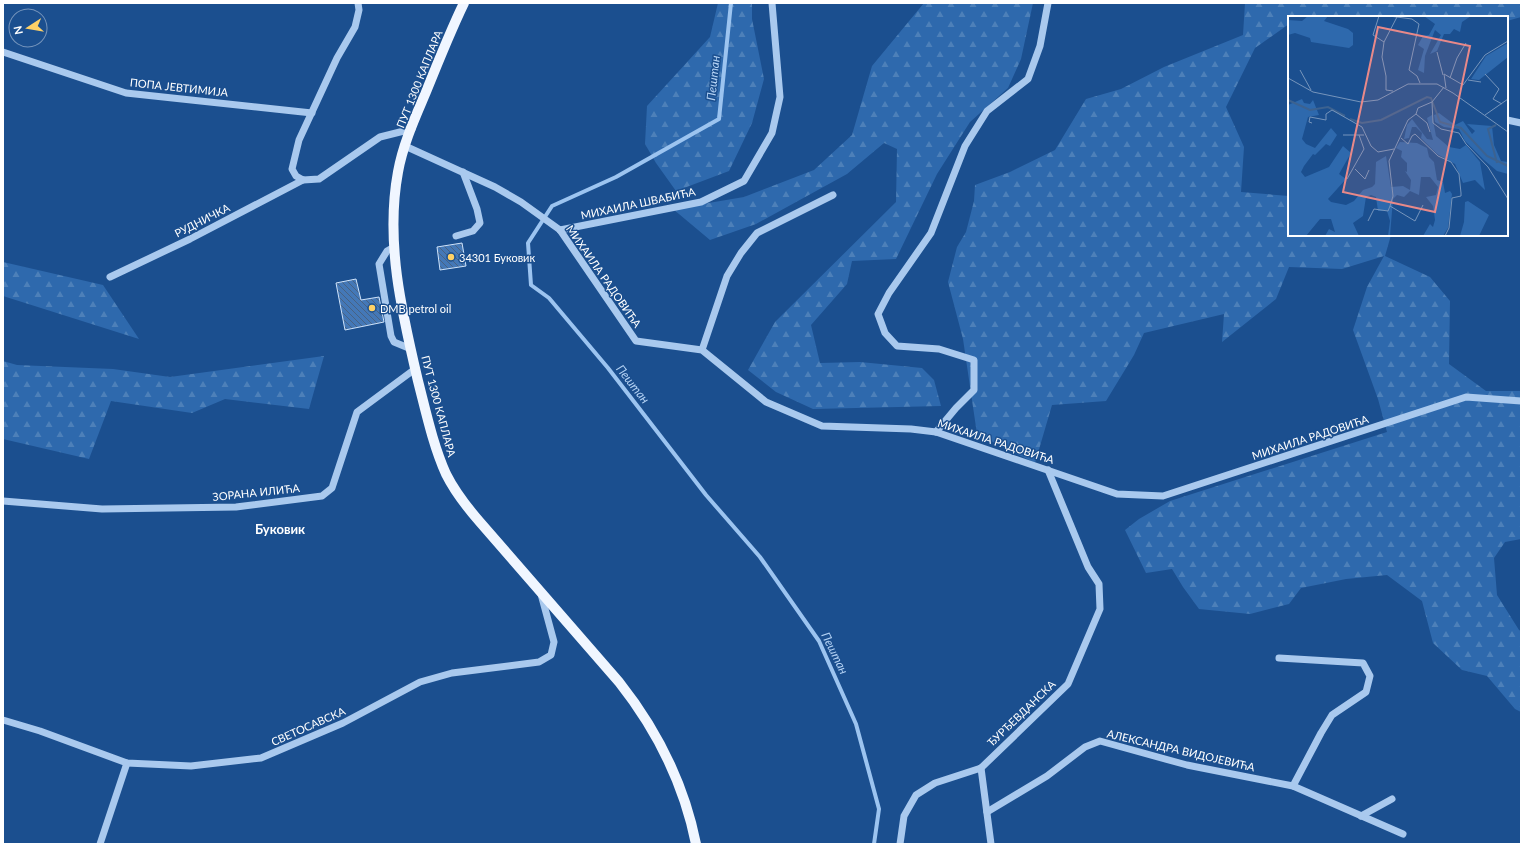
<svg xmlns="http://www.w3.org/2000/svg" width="1524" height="847" font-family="Lato,sans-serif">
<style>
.forest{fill:url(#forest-firs)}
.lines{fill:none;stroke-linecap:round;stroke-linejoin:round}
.stream{stroke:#9cc4f0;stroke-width:4}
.building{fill:url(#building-back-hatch);stroke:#cfe3fa}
.minor{stroke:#a9c9ee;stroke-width:7}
.major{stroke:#f0f6ff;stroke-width:10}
.poi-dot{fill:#ffd166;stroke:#1b4f8f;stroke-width:1.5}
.labels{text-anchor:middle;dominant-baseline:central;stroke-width:3;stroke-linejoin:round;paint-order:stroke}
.street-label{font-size:11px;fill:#fff;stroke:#1b4f8f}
.poi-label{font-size:11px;fill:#fff;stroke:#1b4f8f;text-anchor:start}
.water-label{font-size:12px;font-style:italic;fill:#b5d3f5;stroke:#1b4f8f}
.quarter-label{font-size:13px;font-weight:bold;fill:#fff;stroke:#1b4f8f}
.inset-river{fill:none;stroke:#3c6290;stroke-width:2}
.inset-road{fill:none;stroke:#7695bc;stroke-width:1}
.view{fill:#e88989;fill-opacity:0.15;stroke:#e88989;stroke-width:2}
.inset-edge{fill:none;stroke:#fff;stroke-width:2}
</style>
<defs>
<pattern id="forest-firs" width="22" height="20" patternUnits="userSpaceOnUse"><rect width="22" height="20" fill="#2e69ad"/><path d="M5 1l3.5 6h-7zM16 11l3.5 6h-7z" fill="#4d80b9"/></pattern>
<pattern id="building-back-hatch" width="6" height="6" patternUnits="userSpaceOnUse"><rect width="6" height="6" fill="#4478b7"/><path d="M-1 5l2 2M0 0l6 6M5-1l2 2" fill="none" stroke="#486282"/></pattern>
</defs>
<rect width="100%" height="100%" fill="#1b4f8f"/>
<!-- forest -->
<g class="forest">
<path d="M718 3H752V19L764 79 752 123 729 171 676 191 656 163 645 144 647 106 710 37Z"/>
<path d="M924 3H1033L1021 59 1008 88 970 122 937 174 896 259 852 261 847 284 811 325 820 363 860 362 922 368 934 380 941 406 813 409 776 392 748 370 775 322 896 202 897 149 884 143 847 174 756 224 710 240 673 209 744 197 814 170 852 135 872 66Z"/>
<path d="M1245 3H1521V17L1507 21V17H1377L1376 16 1289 17V24L1255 48 1226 107 1244 147 1241 192 1289 196V235H1391L1385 256 1430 277 1450 301 1449 364 1486 391H1521V539L1505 542 1494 558 1497 595 1519 630 1521 631V712L1515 709 1487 676 1462 670 1433 643 1422 601 1387 575 1346 579 1301 588 1289 604 1250 614 1199 609 1183 587 1172 569 1146 573 1125 530 1139 519 1170 501 1387 432 1378 399 1353 330 1367 287 1384 256 1342 269 1289 267 1276 299 1222 342 1224 314 1144 333 1134 355 1106 401 1052 405 1035 463 977 434 963 339 948 282 957 247 966 232 974 201 975 185 1010 172 1055 150 1086 99 1121 89 1164 67 1243 35Z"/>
<path d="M3 262 103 285 139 339 3 296Z"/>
<path d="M324 356 309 409 225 399 192 413 111 401 89 459 3 439V361L17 365 113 369 170 377Z"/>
</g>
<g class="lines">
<!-- stream -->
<path class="stream" d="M731 3 719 119 616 177 552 206 528 243 531 285 549 298 608 368 706 495 760 557 819 641 856 724 879 809 874 844"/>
</g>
<!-- building -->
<g class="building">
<path d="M462 243 466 266 440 270 437 247Z"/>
<path d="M356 279 361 300 379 297 384 322 345 330 336 283Z"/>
</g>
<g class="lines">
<!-- minor -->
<g class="minor">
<path d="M358 3 359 10 355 27 337 58 299 140 292 169 296 176 303 180 319 179 380 137 412 129"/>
<path d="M3 52 126 93 312 113"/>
<path d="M1507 120 1521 123"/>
<path d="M405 146 495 187 521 202 560 230 636 341 702 350 766 402 822 426 911 429 936 432 1117 494 1163 496 1466 397 1521 401"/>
<path d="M560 230 701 202 744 181 772 133 780 97 772 3"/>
<path d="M456 236 473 231 480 223 477 209 463 172"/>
<path d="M394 247 387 251 379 264 391 336 394 342 411 349"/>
<path d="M110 277 190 239 303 180"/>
<path d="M702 350 727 276 741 253 757 233 833 195"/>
<path d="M936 432 956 408 974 390V360L939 349 897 346 885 333 878 314 889 293 931 233 965 146 987 111 1028 79 1040 46 1048 3"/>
<path d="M3 501 102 509 236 507 322 496 332 488 357 412 415 369"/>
<path d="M1279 658 1363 663 1370 676 1366 692 1332 715 1321 733 1293 786"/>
<path d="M3 720 40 731 127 763 191 766 261 758 343 723 420 682 452 673 539 662 551 655 554 642 541 594"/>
<path d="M981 768 991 844"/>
<path d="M987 812 1047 776 1085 747 1100 741 1187 765 1293 786 1403 834"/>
<path d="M1361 816 1392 799"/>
<path d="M100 844 127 763"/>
<path d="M900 844 904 816 916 795 935 783 981 768 1068 684 1100 609 1099 584 1088 567 1048 470"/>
</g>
<!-- major -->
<path class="major" d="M464 3C450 32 438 62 426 92 415 118 403 144 398 172 385 242 402 313 418 381 426 412 433 445 446 474 455 492 466 506 479 521L619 682C657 730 684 784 696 844"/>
</g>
<!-- markers -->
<g class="poi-dot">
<circle cx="451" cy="257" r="4"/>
<circle cx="372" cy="308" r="4"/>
</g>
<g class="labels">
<!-- street labels -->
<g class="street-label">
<text transform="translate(419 79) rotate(-68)">ПУТ 1300 КАПЛАРА</text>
<text transform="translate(179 87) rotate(6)">ПОПА ЈЕВТИМИЈА</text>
<text transform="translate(638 203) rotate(-12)">МИХАИЛА ШВАБИЋА</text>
<text transform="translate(202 220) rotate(-27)">РУДНИЧКА</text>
<text transform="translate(604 276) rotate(55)">МИХАИЛА РАДОВИЋА</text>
<text transform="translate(439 406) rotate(75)">ПУТ 1300 КАПЛАРА</text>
<text transform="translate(1310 437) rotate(-18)">МИХАИЛА РАДОВИЋА</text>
<text transform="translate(996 441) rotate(18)">МИХАИЛА РАДОВИЋА</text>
<text transform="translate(256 492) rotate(-6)">ЗОРАНА ИЛИЋА</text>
<text transform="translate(1021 713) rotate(-44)">ЂУРЂЕВДАНСКА</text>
<text transform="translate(308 726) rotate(-24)">СВЕТОСАВСКА</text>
<text transform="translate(1181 750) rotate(13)">АЛЕКСАНДРА ВИДОЈЕВИЋА</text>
</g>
<!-- poi labels -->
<g class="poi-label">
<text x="459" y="257">34301 Буковик</text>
<text x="380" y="308">DMB petrol oil</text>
</g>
<!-- water labels -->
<g class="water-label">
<text transform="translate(713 78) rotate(-84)">Пештан</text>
<text transform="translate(633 384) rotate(52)">Пештан</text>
<text transform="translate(835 653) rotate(64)">Пештан</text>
</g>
<!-- quarter labels -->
<g class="quarter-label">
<text x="280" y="529">Буковик</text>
</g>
</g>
<!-- overview -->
<g transform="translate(1288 16)">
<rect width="220" height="220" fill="#1b4f8f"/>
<path d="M20 0H40L36 5 60 13 65 17V29L61 32 23 26 22 22 7 17 0 19V4L14 5ZM136 0H183L174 6 172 16 166 13 162 18H156L149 35 142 38 153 19 147 14 137 40 136 57 130 54 136 33 130 29 135 20 141 19 147 8ZM220 27V41L191 64 183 63 198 40ZM14 83 16 87 22 88 25 84 31 99 20 101 14 123 18 128 27 132 43 112 49 119 42 130 38 128 27 139 25 138 16 150 13 156 17 161 41 151 55 130 63 137 51 158 58 163 40 183 43 186 58 189 66 185 75 174 84 171 87 168 88 146 98 140 103 171 115 170 122 174 123 164 117 155 119 156V147L113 141 114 135 108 132 112 126 129 127 139 132 141 141 146 146 149 164 155 166 157 177 162 175 164 178 160 212 155 220H135L142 208 145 211 147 204 145 190 138 181 148 179 150 171 142 161H133L131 179 122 175 116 181 109 179 105 183 102 220H100L102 205 99 195H90L88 181 83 179 78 181 75 200 65 207 71 220H37L41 213 47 216 43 203H32L18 220H0V89ZM151 97 167 109 175 105 184 118 187 115 179 108 204 110 206 129 213 145 220 146V158L209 155 196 144 177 125 171 113 156 111 147 106 146 99ZM144 99 148 120 161 131 172 133 178 129 192 146 197 174 187 164 175 167 167 148 149 138 133 122 134 117 128 111H124L121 122 116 123 119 109 124 103 139 123 145 124 139 102ZM180 185 201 199 191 220H172L176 206 177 186Z" fill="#2e69ad"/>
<path class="inset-river" d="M0 84 22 94 40 91 57 100M62 103 74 107 93 104 139 81 143 82 152 106 173 112 199 140 220 150M208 109 200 113 209 147"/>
<path class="inset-road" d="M91 0 85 19 96 26M101 0 124 3 131 8 121 54 129 60 132 67M149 36 155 59M12 54 23 74M197 58 211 73 205 83 214 88M0 62 25 76 73 86 90 84 120 68H149L165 77 220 116M162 62 169 42 178 27M180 64 193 66M158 72 156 58 175 69 197 39 220 25M105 75 98 74V60L94 41 96 26 109 1M144 86 145 107 153 113 171 117 178 128 200 151 220 183M128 98 139 107 142 116M197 99 220 83M24 107 21 106 22 101 38 104V98L44 94 74 111 83 130 90 136 106 133M55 119H76M113 122 120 128 124 120 127 118 150 140 163 146 171 158 173 177V180L164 182 161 212 157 220M67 153 77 163 81 154M59 163 76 133 71 119M135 189 127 205 102 190 105 180 101 145 120 104 128 98 130 92 144 86 156 71M80 205 86 193 100 195 102 190"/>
<path class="view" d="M90 11 182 30 147 196 55 176Z"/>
<rect width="220" height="220" class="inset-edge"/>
</g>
<!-- border -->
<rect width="1524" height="847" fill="none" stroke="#ffffff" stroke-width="8"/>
<!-- north arrow -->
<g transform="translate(28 28) rotate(258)"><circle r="19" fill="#1b4f8f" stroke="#7695bc"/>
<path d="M0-3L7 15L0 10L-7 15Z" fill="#ffd166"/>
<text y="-6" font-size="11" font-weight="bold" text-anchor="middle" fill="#ffffff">N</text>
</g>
</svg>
